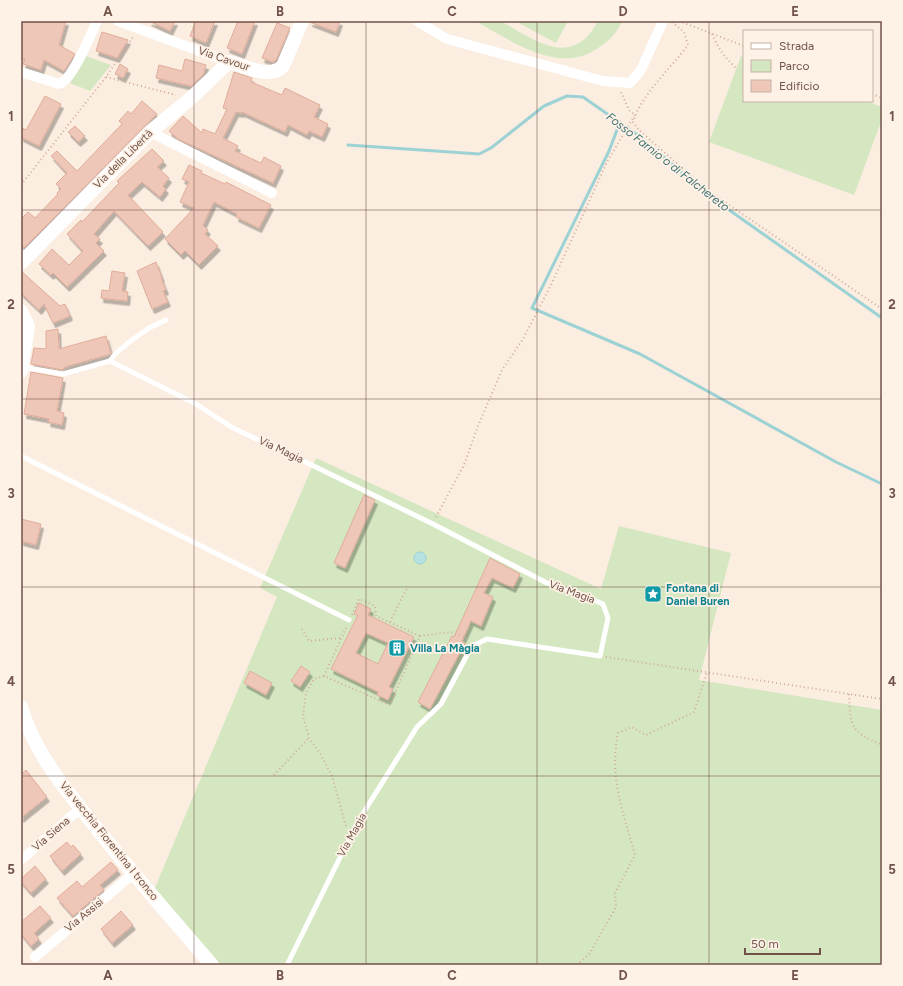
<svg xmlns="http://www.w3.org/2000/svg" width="903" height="986" font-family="Figtree,sans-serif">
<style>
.green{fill:#d4e7c0}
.water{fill:#b6e2e2;stroke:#9dd2d4}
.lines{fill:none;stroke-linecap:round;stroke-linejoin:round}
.stream{stroke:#9dd2d4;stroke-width:3}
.building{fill:#efc7b9;stroke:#e0ac9a;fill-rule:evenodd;filter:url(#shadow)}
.path{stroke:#d3ab9d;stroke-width:2;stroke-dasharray:1 3;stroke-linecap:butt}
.lane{stroke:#fff;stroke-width:5}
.street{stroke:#fff;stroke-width:10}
.secondary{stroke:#fff;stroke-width:14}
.grid{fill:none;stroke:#705249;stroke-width:1;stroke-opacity:0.55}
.labels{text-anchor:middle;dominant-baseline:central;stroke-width:3.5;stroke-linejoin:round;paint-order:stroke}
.street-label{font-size:11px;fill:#705249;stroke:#fef1e5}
.culture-label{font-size:11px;font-weight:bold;fill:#0d838f;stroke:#fef1e5;text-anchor:start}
.water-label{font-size:12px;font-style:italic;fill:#3e7375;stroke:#fef1e5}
.neatline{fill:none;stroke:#705249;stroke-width:1.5}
.grid-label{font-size:13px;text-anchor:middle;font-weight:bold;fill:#705249}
</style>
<defs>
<filter id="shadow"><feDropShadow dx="2.5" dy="4.5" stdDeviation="0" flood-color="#0004"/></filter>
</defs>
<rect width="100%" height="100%" fill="#fbede0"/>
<!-- green -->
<g class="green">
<path d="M475 21C482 21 492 19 499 21 506 23 514 29 521 33 553 51 578 58 598 21H622C617 33 609 41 598 48 558 76 511 40 475 21Z"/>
<path d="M515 21H568L556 43Z"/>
<path d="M86 56 111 65 90 91 70 83Z"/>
<path d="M741 56 744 57V101H866L882 107V119L854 195 709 142Z"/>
<path d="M316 458 601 589 619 526 731 553 699 680 882 710V965H219L154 890 277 597 260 588Z"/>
</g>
<!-- water -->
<circle class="water" cx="420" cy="558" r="6"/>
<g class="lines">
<!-- stream -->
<g class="stream">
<path d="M620 122 609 151 532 308 640 354 836 462 882 484"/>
<path d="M348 145 479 154 491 148 544 106 567 96 583 97 639 136 708 195 882 318"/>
</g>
</g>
<!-- building -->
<g class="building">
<path d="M21 21H66L59 45 75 54 64 71 44 60 41 70 23 64 25 59 21 58Z"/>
<path d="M149 21H175L170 31Z"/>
<path d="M196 21H215L206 43 190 36Z"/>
<path d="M238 21H255L242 54 227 48Z"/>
<path d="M310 21H340L336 32 310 22Z"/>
<path d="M277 23 290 28 276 60 273 62 262 58Z"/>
<path d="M102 32 128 40 117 58 96 51Z"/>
<path d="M185 59 206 65 203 75 191 86 156 78 159 65 182 71Z"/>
<path d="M120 64 128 69 123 78 115 74Z"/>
<path d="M234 72 252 78 251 82 282 95 285 88 320 105 314 117 328 124 322 137 309 131 307 135 288 125 285 132 242 112V113L236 112 223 138 238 146 235 151 261 163 264 157 281 166 273 183 178 139 169 131 183 116 202 133 203 129 215 134 227 109 223 108Z"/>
<path d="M45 96 61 104 39 146 21 137V127L26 130Z"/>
<path d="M142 101 157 114 24 248 21 245V219L28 212 35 218 58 194 57 193 61 189 56 184 67 173 51 156 57 151 77 171 122 124 119 121 128 111 131 114Z"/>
<path d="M75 126 85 136 78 142 68 132Z"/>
<path d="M152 149 164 161 157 167 169 178 163 186 166 189 160 197 142 182 128 195 163 232 148 246 114 211 94 234 100 239 96 243 104 251 67 287 53 273 51 275 39 264 52 249 69 265 83 251 67 234 81 220 82 222 119 183 117 181Z"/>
<path d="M189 165 202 171 201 173 225 184 226 182 271 205 259 228 236 217 237 214 214 202 203 225 208 230 205 234 218 246 199 265 185 251 181 255 165 239 194 208 180 202 189 182 182 179Z"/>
<path d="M156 262 162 278H161L166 290 163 291 168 302 152 309 137 271Z"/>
<path d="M21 271 60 306 65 304 70 316 53 323 44 304 39 310 21 293Z"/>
<path d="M112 271 125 273 122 291 128 292 127 301 101 298 102 290 109 291Z"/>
<path d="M58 329 59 349 106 336 111 354 65 367 63 370 31 364 34 348 46 349V331Z"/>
<path d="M31 372 63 378 57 411 64 413 62 425 48 422 49 419 24 414Z"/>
<path d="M364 495 375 500 345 568 334 563Z"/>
<path d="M21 519 41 524 36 545 21 541Z"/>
<path d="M490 558 520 574 513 588 492 578 484 593 493 597 481 626 471 621 462 641 465 643 430 709 418 702 452 636 454 637Z"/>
<path d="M359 603 371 609 368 615 414 637 389 687 393 689 388 700 377 695 378 692 331 669 358 615 354 614ZM366 633 388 643 378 664 356 653Z"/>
<path d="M301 666 310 672 300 687 291 681Z"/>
<path d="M250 671 272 683 266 695 244 683Z"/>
<path d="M26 770 47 797 21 818V775Z"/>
<path d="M67 842 71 847 73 845 81 854 62 871 50 856Z"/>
<path d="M111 862 118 870 100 885 104 890 73 916 57 898 77 881 82 887Z"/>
<path d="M35 866 46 879 31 893 21 882V879Z"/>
<path d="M40 906 51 918 34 933 39 939 31 946 21 934V922Z"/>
<path d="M121 911 133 925 112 943 101 929Z"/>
</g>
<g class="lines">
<!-- path -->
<g class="path">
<path d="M679 21 744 46"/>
<path d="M672 22 684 32 688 45C671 68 641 95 633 122L639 130 707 190 882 309"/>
<path d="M712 34C718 48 725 58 736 68"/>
<path d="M106 77 176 95"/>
<path d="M872 94 882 98"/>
<path d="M21 185 106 77 133 37"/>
<path d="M436 517 464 465 478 426 502 370 523 339 550 287 608 160 635 115 629 110 621 92"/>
<path d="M352 615 359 599 375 606 376 616 420 636"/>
<path d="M390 622 407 588"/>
<path d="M302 629 309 641 341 638"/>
<path d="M606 657 882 699"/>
<path d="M324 676 347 626"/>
<path d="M849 694C851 729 850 731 882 745"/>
<path d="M274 775 309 738"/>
<path d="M346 826 332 776 321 755 309 738 303 716 306 693 314 679 324 676 390 705 420 636 451 632 469 639"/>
<path d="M577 965 590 953 616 907 615 893 635 855C623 812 609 778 618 733L632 727 646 735 694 712 707 672"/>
</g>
<!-- lane -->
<g class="lane">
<path d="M110 361 196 404 233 428 291 455 433 524 547 583 580 594 603 604 608 618 600 656 487 639 472 646 441 704 417 727 357 823 287 965"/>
<path d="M23 367 63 374 110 361 116 353 132 340 149 328 166 320"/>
<path d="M21 456 349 620"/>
</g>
<!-- street -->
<g class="street">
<path d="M118 21 229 62"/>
<path d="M417 21 447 39 603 81 630 83 641 70 663 21"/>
<path d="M21 72 59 84C72 81 91 34 97 21"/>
<path d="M150 132 272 193"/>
<path d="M21 860 81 808"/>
<path d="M35 957 133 874"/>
</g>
<!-- secondary -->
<g class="secondary">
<path d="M21 263 150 132 190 99 229 62C246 66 269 80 283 66L302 21"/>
<path d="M21 311 28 326 21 371"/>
<path d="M21 707C34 752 65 789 94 825 132 873 172 919 212 965"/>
</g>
</g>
<!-- grid -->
<path class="grid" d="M194 21V965M366 21V965M537 21V965M709 21V965M21 210H882M21 399H882M21 587H882M21 776H882"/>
<!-- icons -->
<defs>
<g id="sight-square" transform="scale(0.9)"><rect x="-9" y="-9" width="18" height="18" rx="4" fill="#0f9aa8" stroke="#fef1e5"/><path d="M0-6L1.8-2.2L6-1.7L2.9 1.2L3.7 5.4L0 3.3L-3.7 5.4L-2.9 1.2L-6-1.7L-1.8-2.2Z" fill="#fff"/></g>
<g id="building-square" transform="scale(0.9)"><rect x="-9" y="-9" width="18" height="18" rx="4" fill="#0f9aa8" stroke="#fef1e5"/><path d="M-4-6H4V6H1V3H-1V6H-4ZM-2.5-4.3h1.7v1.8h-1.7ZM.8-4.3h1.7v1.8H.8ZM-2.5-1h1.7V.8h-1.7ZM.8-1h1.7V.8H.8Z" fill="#fff"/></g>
</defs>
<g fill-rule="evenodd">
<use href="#sight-square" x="653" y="594"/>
<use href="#building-square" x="397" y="648"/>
</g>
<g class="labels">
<!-- street labels -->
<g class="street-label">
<text transform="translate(224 59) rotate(19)">Via Cavour</text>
<text transform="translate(123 159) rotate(-45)">Via della Libertà</text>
<text transform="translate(281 450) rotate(25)">Via Magia</text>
<text transform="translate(572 592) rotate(20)">Via Magia</text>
<text transform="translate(51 834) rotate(-41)">Via Siena</text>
<text transform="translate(352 835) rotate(-61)">Via Magia</text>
<text transform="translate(109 841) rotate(51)">Via vecchia Fiorentina I tronco</text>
<text transform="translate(84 915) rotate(-40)">Via Assisi</text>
</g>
<!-- culture labels -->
<g class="culture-label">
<text x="666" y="588">Fontana di<tspan x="666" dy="13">Daniel Buren</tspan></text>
<text x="410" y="648">Villa La Màgia</text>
</g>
<!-- water labels -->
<g class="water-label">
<text transform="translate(668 162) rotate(38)">Fosso Farnio o di Falchereto</text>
</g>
</g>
<!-- border -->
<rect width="903" height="986" fill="none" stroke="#fef1e5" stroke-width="44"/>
<!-- legend -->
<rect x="743" y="30" width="130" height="72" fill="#fef1e5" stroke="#c5b1a7"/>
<rect x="751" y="43" width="20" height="6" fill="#ffffff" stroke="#c5b1a7"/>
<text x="779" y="50" font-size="12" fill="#705249">Strada</text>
<rect x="751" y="60" width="20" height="12" fill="#d4e7c0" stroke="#c5b1a7"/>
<text x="779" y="70" font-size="12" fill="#705249">Parco</text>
<rect x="751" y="80" width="20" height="12" fill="#efc7b9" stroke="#c5b1a7"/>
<text x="779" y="90" font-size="12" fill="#705249">Edificio</text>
<!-- scale -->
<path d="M745 948v6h75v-6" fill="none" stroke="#705249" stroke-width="2"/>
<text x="751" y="948" font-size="12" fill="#705249" stroke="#fef1e5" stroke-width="3" paint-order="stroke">50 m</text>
<rect x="22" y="22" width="859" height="942" class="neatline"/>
<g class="grid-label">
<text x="108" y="16">A</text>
<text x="280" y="16">B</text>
<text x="452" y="16">C</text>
<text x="623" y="16">D</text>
<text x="795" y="16">E</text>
<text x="11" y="121">1</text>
<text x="892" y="121">1</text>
<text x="11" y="309">2</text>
<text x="892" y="309">2</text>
<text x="11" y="498">3</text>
<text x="892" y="498">3</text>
<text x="11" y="686">4</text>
<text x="892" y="686">4</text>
<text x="11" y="874">5</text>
<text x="892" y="874">5</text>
<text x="108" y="980">A</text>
<text x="280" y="980">B</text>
<text x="452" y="980">C</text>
<text x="623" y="980">D</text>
<text x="795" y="980">E</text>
</g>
</svg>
